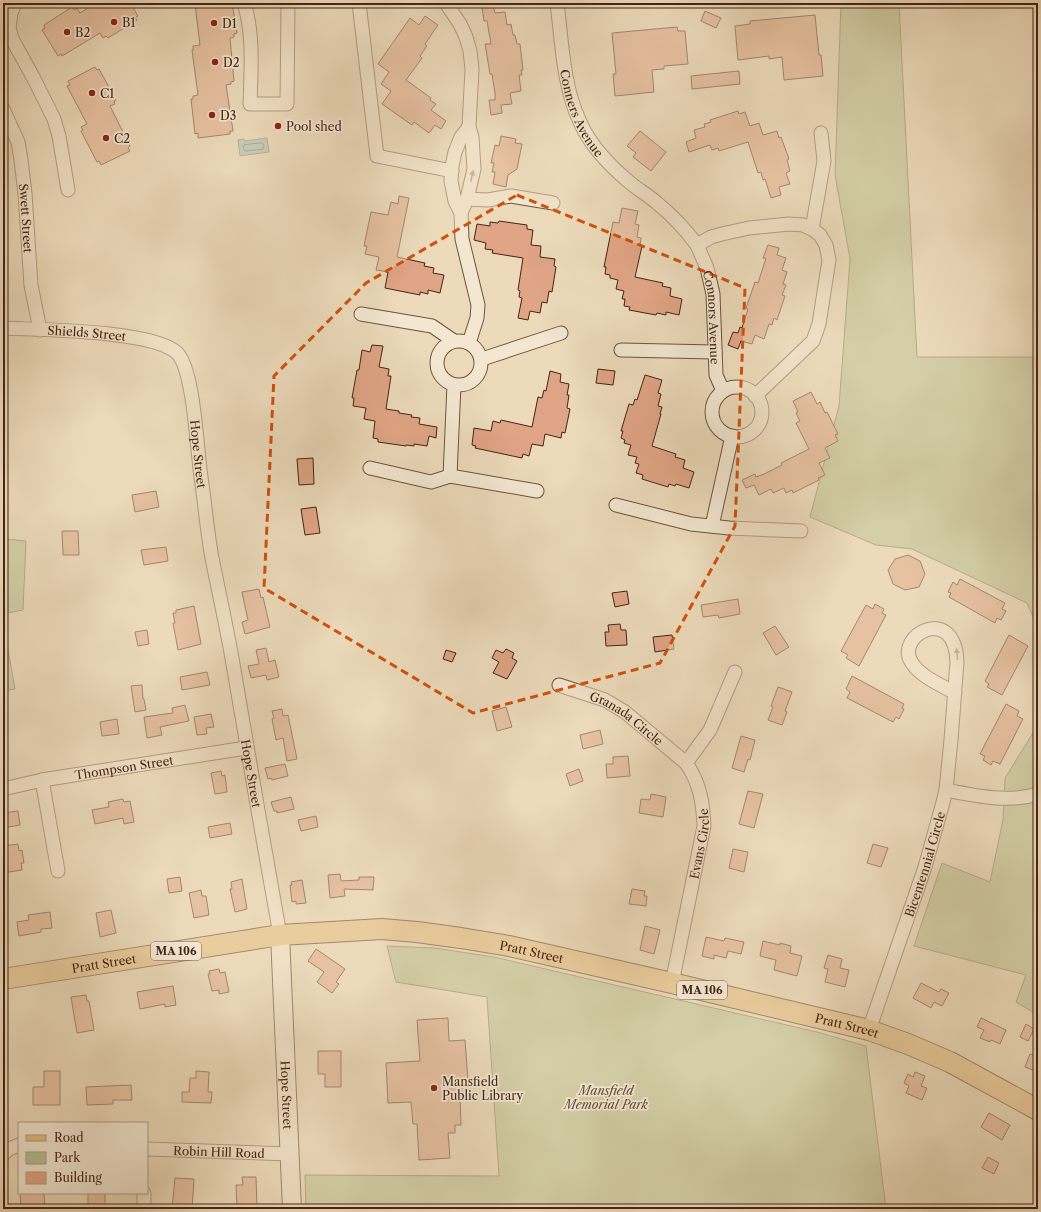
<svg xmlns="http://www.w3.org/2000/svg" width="1041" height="1212" font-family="'Libre Caslon Text',serif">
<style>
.green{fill:#b6c091;stroke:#7e7254}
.water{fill:#99bab5;stroke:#787e75}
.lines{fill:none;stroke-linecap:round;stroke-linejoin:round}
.shore{stroke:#706f66;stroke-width:1}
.building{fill:#e0a586;stroke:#462416}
.minor-casing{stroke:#70523f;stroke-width:15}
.secondary-casing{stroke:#462416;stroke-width:20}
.primary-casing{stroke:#462416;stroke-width:22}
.minor{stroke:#f3e7d2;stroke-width:13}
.secondary{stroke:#f3e7d2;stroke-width:18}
.primary{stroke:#e6bd7d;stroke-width:20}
.oneway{fill:#9c8674}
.marked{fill:none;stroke:#d0510e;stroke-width:3;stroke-dasharray:8 5;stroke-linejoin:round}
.poi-dot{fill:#8f2418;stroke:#f3e7d2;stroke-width:1.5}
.labels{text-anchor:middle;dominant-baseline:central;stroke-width:3.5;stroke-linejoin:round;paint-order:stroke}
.shield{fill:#f3e7d2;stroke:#7a5e4e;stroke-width:1}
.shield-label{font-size:11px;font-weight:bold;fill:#462416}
.poi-label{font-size:12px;fill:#462416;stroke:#f3e7d2;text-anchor:start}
.street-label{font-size:12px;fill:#462416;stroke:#f3e7d2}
.park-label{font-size:12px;font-style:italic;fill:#624b35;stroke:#f3e7d2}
</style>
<rect width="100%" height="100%" fill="#ecdaba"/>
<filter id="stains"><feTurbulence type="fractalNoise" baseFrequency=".005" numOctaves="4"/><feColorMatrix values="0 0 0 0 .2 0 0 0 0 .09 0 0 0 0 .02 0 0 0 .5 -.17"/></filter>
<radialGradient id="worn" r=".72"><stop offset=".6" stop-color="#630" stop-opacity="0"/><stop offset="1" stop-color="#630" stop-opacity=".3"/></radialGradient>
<!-- green -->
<g class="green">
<path d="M841 3H899L917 357H1038V628L1027 603 912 549 876 545 810 517 839 406 850 259 835 175Z"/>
<path d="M3 515H6L5 539 26 541 23 610 3 614Z"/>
<path d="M3 622 15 689 3 691Z"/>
<path d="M1038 725V1015L1016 1002 1026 975 914 946 942 863 990 882 1003 820 1005 778Z"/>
<path d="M387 946 435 948 494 957 817 1032 866 1046 886 1209H306L305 1175 499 1176 487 997 396 982Z"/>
</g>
<!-- water -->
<path class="water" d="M267 138 269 152 240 156 238 140 244 139 245 141Z"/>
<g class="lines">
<!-- shore -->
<path class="shore" d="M262 143 264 145 263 149 246 151 244 150 243 147 244 145Z"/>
</g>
<!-- building -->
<g class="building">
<path d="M96 3H130L138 16 135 18 137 20 108 38 106 36 103 38 100 33 62 56 61 54 58 56 42 30 45 28 44 25 72 7 74 10 77 8 80 13Z"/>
<path d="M201 3H232L237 33 234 34V37L230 38 234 81 231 82V84L226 85 233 131H230V134L198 138V133L195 134 191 99H193V96L198 95 192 50H193V46L200 45 195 4Z"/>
<path d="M493 5 495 13 505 12 507 25 511 24 513 35H515L517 44H520L523 70H521L522 75H519L521 91 510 93 512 104 501 105 502 113 491 115 489 100H495V93L492 74H490L485 44H491L487 21H484L482 7Z"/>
<path d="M705 11 721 18 716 28 701 21Z"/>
<path d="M815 15 819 55H821L823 76 784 80 782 57 769 59V56L738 60 735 26 750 24V21Z"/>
<path d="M425 16 438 25 425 44 427 46 420 56 422 58 406 80 431 98 430 100 436 104 431 110 446 121 441 129 435 125 429 133 414 122 412 125 382 104 391 91 381 84 389 72 378 64 410 18 419 25Z"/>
<path d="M677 27 678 31H685L688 64 664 66V69L652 70 654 92 615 96 613 74H616L612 33Z"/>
<path d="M95 67 97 70 99 69 116 100 114 101 115 104 110 106 130 146 128 148 130 151 101 165 99 161 97 162 81 131 83 130 81 127 87 124 67 86 70 85 68 81Z"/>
<path d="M739 71 740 84 692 89 691 76Z"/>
<path d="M738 111 739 114 745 112 750 126 759 123 763 135 777 131 779 138 781 137 789 159 787 160 790 171 786 173 790 184 779 187 781 195 771 198 765 179 763 180 761 172 758 173 748 142 719 151 718 148 712 150 710 145 689 152 686 142 696 138 694 130 705 127 704 124 711 122 710 120Z"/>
<path d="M640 131 666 152 651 171 633 157 636 153 627 146Z"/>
<path d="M501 136 516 139 515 143 522 144 517 169 508 175 506 187 493 184 495 172H492L494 163H491L495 145 499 146Z"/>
<path d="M399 196 409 198 397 257 425 263 424 266 434 268 433 273 444 275 440 293 428 290V294L420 292V295L385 288 388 272 376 270 379 257 365 254 367 246H364L371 212 388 215 391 202 398 204Z"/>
<path d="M622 208 638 211 635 224 639 225 637 237 641 238 640 245 642 246 635 277 663 283 662 286 671 288 670 296 682 299 679 315 666 312V315L657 313 656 315 629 310 630 307 624 306 625 299H622L624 291 616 289 618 280 610 278V275L605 274 606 267H604L613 222 619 223Z"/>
<path d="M499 221 527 225V229L533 230 531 245 541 246 540 257 555 259 554 266 556 267 552 292 549 291 547 303 542 302 540 313 530 311 528 320 518 318 522 298 519 297 520 291 518 290 523 258 492 253 493 250 485 249 486 243 474 240 477 224 490 226V222L498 223Z"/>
<path d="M768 245 779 248 777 255 786 258 782 270 787 272 783 284 786 285 782 295 785 296 777 320 774 318 772 325 769 324 764 339 755 335 752 344 741 341 738 349 728 345 733 332 738 333 740 327 742 328 748 309 746 308 755 282 758 283 766 258H763Z"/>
<path d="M372 345 383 346 379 367 389 369 388 376H391L386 409 399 411V413L412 415 411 417 420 418 419 424 437 427 436 438 429 436 427 446 414 444V446L406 445V446L378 442V439L373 438 375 421 364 419 366 408 353 406 354 398H352L357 370H359L362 350 370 352Z"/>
<path d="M598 369 615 371 613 385 596 383Z"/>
<path d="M550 371 561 374 560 382 569 384 567 395H569L567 408 570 409 565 433 562 432 561 438 545 434 543 446 532 444 529 456 523 454 522 458 475 448 476 446 472 445 474 428 491 431 493 421 500 423 501 420 532 427 538 397 542 398 544 390 546 391Z"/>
<path d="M645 375 662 380 658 393 661 394 658 406 662 407 660 414H661L652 446 676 454 675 457 685 460 683 468 694 472 689 488 676 484 675 486 669 484 668 487 642 479 643 475 636 473 639 464 635 463 637 457 628 455 631 445 624 443 625 440 621 438 623 431H621L629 404 633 405 635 399 637 400Z"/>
<path d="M811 392 817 404 820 402 825 413 827 412 838 434 835 435 838 441 825 448 830 458 819 463 825 475 818 478 819 480 793 493 792 490 786 493 784 488 773 493 771 489 759 495 754 485 746 488 742 480 755 474 756 477 764 474 782 465 781 463 809 449 796 423 800 421 796 413 798 412 793 401Z"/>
<path d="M313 458 314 484 299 485 297 459Z"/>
<path d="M156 491 159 507 135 512 132 495Z"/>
<path d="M316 507 320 533 305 535 301 509Z"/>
<path d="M62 531H78L79 555H63Z"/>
<path d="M166 547 168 561 144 565 141 550Z"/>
<path d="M908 555 920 561 925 574 919 587 905 590 893 584 888 570 895 559Z"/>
<path d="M960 579 1005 603 1002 609 1006 611 1001 620 997 618 995 623 949 597 951 593 948 592 953 582 957 585Z"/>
<path d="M259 589 261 598 263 597 270 627 245 634 242 622 248 620 242 592Z"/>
<path d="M627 591 629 604 615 607 612 593Z"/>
<path d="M738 599 740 614 719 618 718 615 703 617 701 605Z"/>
<path d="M875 604 884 609 882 613 886 615 859 666 846 658 848 655 841 651 866 605 873 609Z"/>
<path d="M194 606 201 644 178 650 173 623H175L173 613H176V610Z"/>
<path d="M620 624 621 630H626L627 645 606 646 605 632H609L608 625Z"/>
<path d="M775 626 789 647 776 655 763 633Z"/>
<path d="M147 630 149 644 138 646 135 632Z"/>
<path d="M672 635 674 649 655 652 653 637Z"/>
<path d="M1009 635 1028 646 1002 695 987 687 989 684 985 681Z"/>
<path d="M266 648 269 662 275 660 279 677 267 680 266 675 251 678 248 666 259 664 256 650Z"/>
<path d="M506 649 514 653 512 658 517 661 507 679 493 673 499 662 492 658 496 650 503 653Z"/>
<path d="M446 650 456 653 452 662 443 659Z"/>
<path d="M207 672 210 685 182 690 180 677Z"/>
<path d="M852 676 904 704 902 708 904 709 899 719 896 717 893 722 847 698 850 692 846 689Z"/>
<path d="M142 685 143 699H144L146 710 135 712 131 686Z"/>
<path d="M778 687 792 692 785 711 787 712 782 725 768 720 773 707 771 706Z"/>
<path d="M1006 704 1019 711 1017 716 1023 719 1000 764 993 761 991 765 983 760 985 756 980 754Z"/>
<path d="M185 705 189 721 160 727 162 735 147 738 144 717 173 713 172 708Z"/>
<path d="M506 707 512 727 497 731 492 711Z"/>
<path d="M282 709 283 716 288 715 297 759 287 761 283 738 276 740 272 719 274 718 272 711Z"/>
<path d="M211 714 214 727 206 728 207 734 197 735 194 717Z"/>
<path d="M117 719 119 734 102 736 100 722Z"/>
<path d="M600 730 603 744 583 749 580 735Z"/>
<path d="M741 736 755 740 750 760 748 759 744 772 732 768Z"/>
<path d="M628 756 630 776 607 778 606 764H613V757Z"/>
<path d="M285 764 288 776 272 780 271 778 268 779 265 768Z"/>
<path d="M579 769 583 781 570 786 566 774Z"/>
<path d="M221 771 222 776 225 775 227 792 215 794 211 773Z"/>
<path d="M748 791 763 794 754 828 739 824Z"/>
<path d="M651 794 666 797 663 817 639 813 641 799 650 800Z"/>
<path d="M291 797 294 809 277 813V811H274L271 802Z"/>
<path d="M123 799 124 802 130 801 134 822 124 824 123 818 95 824 92 810 109 807 108 802Z"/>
<path d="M18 811 20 825 3 828V813Z"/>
<path d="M316 816 318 827 301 831 298 820Z"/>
<path d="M230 823 232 834 210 838 208 827Z"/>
<path d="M18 844 19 851 22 850 24 863H21L22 870 3 873V846Z"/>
<path d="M873 844 888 848 881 867 867 863Z"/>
<path d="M733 849 748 852 744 872 729 868Z"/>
<path d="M340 874 341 881 359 880V877H374L373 890 344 889 345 896 330 898 328 875Z"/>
<path d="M180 877 182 891 169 893 167 879Z"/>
<path d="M242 879 247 909 235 912 230 889H232L231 882Z"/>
<path d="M302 880 306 903 296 904V901L292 902 290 885H292L291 882Z"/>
<path d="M632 889 645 891 644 896H647L646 906 629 904Z"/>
<path d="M201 890 202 896H206L209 915 194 918 189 893Z"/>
<path d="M111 910 116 933 100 937 96 913Z"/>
<path d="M50 912 52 928 41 929V932L19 936 17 922 29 920 28 915Z"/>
<path d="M645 926 660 930 654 954 640 950Z"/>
<path d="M706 937 724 941 725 938 744 942 741 954 728 951 726 958 714 955V959L702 956Z"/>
<path d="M763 941 780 945V943L791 946 790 953 802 956 797 976 774 970 776 960 760 956Z"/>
<path d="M316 949 345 969 336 982 339 984 332 993 317 982 324 972 308 961Z"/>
<path d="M828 955 842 959 840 968 849 970 845 987 825 982 828 969 824 968Z"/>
<path d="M219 969 220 973 225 972 229 992 219 994V990L212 991 208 974H210L209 971Z"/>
<path d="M921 983 939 992 941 989 949 993 942 1006 934 1002 931 1008 913 998Z"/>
<path d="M173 986 176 1005 165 1007V1004L140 1009 137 992Z"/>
<path d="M86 995 87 1001H89L94 1030 77 1033 71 997Z"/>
<path d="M448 1018 449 1041 465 1040 469 1094H460L461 1125H455V1133H448L450 1158 419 1160 417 1124H413L411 1102 388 1103 386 1063 420 1061 417 1020Z"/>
<path d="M981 1018 1006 1030 1000 1044 991 1040 990 1042 980 1038 984 1030 977 1027Z"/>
<path d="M1026 1024 1034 1029 1028 1041 1020 1037Z"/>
<path d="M318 1051H341V1087H325V1074H318Z"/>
<path d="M1030 1054 1038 1057V1072L1025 1067Z"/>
<path d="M44 1071H60V1105H33V1087H44Z"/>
<path d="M196 1071 209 1072 208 1092H212L211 1103 182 1102V1092H189L190 1078H196Z"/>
<path d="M915 1072 925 1076 921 1086 927 1088 922 1100 906 1093 909 1086 904 1083 908 1074 913 1077Z"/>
<path d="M131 1085 132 1100H113V1104L87 1105 86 1087Z"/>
<path d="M989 1113 1010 1125 1002 1140 981 1127Z"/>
<path d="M988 1157 999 1163 994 1174 982 1168Z"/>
<path d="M242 1177H256L257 1209H237L236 1185H243Z"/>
<path d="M175 1178 194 1179 192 1209H172Z"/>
<path d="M20 1193H44L45 1209H21Z"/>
<rect x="88" y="1193" width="17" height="16"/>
</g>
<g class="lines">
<!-- minor casing -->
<g class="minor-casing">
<g id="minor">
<path d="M15 3 11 13 9 28 12 39 33 77 54 119 59 136 68 190"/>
<path d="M244 3C254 34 251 72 250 104H287L288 3"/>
<path d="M359 3 377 156 452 171"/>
<path d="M446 3 460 24 466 37 470 51 472 69 469 127 472 137 474 169 467 199 461 213"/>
<path id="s1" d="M557 3C562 42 563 86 580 122 590 145 609 165 628 181 637 189 648 195 657 203 672 215 685 229 697 245L711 237 722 234 749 228 789 224 803 225 812 229 820 235 826 245 829 260 819 324 813 341 755 396"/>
<path id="s2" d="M3 109 18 142 21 160 25 194 31 285 40 330"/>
<path d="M469 127 461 137 455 152 452 166 451 181 455 201 461 213 462 239 478 305 477 318 469 343"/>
<path d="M467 199 488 200 511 196 553 203"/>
<path d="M812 229 824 161 821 133"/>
<path id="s3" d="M697 245 707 268 713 294 716 375 723 391"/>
<path d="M361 314 432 326 454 341"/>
<path id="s4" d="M3 328C39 330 153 330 177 353 194 369 197 451 201 477 205 504 207 531 212 558 219 593 227 629 233 664 248 754 264 845 280 935"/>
<circle cx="459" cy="363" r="22"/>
<path d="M621 350 715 352"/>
<path d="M482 359 561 333"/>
<circle cx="737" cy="412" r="25"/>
<path d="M370 468 431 482 450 476 537 491"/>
<path d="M450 476 454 385"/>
<path d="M616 505 691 524 729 528 801 531"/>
<path d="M712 526 732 436"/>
<path id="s5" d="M559 685 605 700 625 712 686 763"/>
<path d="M42 780 58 871"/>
<path id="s6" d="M3 789 42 780 246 748"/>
<path d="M946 790C976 796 1008 803 1038 794"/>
<path id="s7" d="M672 983 704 826C703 803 700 783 686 763L710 730 735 672"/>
<path id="s8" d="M869 1030 925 867 942 806 946 790 951 740 957 662C955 602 893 636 912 663 921 677 941 685 955 693"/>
<path id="s9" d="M147 1149 290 1154"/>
<path d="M3 1154 9 1149 19 1145"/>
<path d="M144 1209V1193"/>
</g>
</g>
<!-- secondary casing -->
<g class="secondary-casing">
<g id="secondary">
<path id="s10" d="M280 935 292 1209"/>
</g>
</g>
<!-- primary casing -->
<g class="primary-casing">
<g id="primary">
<path id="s11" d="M3 979 280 935 382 929 417 932 461 938 509 946 672 983 869 1030 908 1044 950 1062 1038 1110"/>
</g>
</g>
<!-- minor -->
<use href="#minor" class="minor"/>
<!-- secondary -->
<use href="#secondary" class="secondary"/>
<!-- primary -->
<use href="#primary" class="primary"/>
</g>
<!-- one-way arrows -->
<defs><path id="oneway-solid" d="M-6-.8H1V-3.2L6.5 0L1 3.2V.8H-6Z"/></defs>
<g class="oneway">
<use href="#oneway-solid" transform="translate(472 176) rotate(-78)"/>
<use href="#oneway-solid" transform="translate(957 654) rotate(-96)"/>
</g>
<!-- marked area -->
<path d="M0 0H1041V1212H0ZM517 195 745 288 735 526 660 663 473 713 264 588 274 376 366 283Z" fill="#ecdaba" fill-opacity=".55" fill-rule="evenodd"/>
<path class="marked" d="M517 195 745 288 735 526 660 663 473 713 264 588 274 376 366 283Z"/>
<!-- markers -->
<g class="poi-dot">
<circle cx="114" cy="22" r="4"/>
<circle cx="214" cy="23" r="4"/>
<circle cx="67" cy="32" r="4"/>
<circle cx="215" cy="62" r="4"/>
<circle cx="92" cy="93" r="4"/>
<circle cx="212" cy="115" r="4"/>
<circle cx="278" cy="126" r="4"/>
<circle cx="106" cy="138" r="4"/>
<circle cx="434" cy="1088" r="4"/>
</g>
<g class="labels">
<!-- shield labels -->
<g class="shield">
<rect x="151" y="942" width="50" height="18" rx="3"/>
<rect x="677" y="981" width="50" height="18" rx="3"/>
</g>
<g class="shield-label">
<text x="176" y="951">MA 106</text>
<text x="702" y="990">MA 106</text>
</g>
<!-- poi labels -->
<g class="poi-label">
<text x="122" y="22">B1</text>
<text x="222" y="23">D1</text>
<text x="75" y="32">B2</text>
<text x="223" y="62">D2</text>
<text x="100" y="93">C1</text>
<text x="220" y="115">D3</text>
<text x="286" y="126">Pool shed</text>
<text x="114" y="138">C2</text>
<text x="442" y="1081">Mansfield<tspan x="442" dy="14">Public Library</tspan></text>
</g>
<!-- street labels -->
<g class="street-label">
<text stroke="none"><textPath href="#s1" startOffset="114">Conners Avenue</textPath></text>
<text stroke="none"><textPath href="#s2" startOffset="113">Swett Street</textPath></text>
<text stroke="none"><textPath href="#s3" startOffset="75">Connors Avenue</textPath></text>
<text stroke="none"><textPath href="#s4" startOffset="84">Shields Street</textPath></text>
<text stroke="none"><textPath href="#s4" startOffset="282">Hope Street</textPath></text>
<text stroke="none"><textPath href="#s5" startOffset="76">Granada Circle</textPath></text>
<text stroke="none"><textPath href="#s6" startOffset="123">Thompson Street</textPath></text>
<text stroke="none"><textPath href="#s4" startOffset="606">Hope Street</textPath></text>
<text stroke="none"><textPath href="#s7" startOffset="142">Evans Circle</textPath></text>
<text stroke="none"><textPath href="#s8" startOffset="175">Bicentennial Circle</textPath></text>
<text stroke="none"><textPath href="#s11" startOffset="534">Pratt Street</textPath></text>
<text stroke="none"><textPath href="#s11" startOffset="102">Pratt Street</textPath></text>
<text stroke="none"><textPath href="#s11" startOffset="858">Pratt Street</textPath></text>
<text stroke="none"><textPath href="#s10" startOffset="160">Hope Street</textPath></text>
<text stroke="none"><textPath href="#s9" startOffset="72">Robin Hill Road</textPath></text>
</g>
<!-- park labels -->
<g class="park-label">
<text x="606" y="1090">Mansfield<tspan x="606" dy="14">Memorial Park</tspan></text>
</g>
</g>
<!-- margin -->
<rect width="1041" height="1212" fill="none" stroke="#ecdaba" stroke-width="16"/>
<rect x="4" y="4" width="1033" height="1204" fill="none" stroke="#462416" stroke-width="2"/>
<rect x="8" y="8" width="1025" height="1196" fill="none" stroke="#462416"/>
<!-- legend -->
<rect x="18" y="1122" width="130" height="72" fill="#f3e7d2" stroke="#ae9987"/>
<rect x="26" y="1135" width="20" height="6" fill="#e6bd7d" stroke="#ae9987"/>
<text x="54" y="1142" font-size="12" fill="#462416">Road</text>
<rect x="26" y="1152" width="20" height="12" fill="#b6c091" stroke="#ae9987"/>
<text x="54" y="1162" font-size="12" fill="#462416">Park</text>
<rect x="26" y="1172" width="20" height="12" fill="#e0a586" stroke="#ae9987"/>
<text x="54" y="1182" font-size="12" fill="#462416">Building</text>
<rect width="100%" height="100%" filter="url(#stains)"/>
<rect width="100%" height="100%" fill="url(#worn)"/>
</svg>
